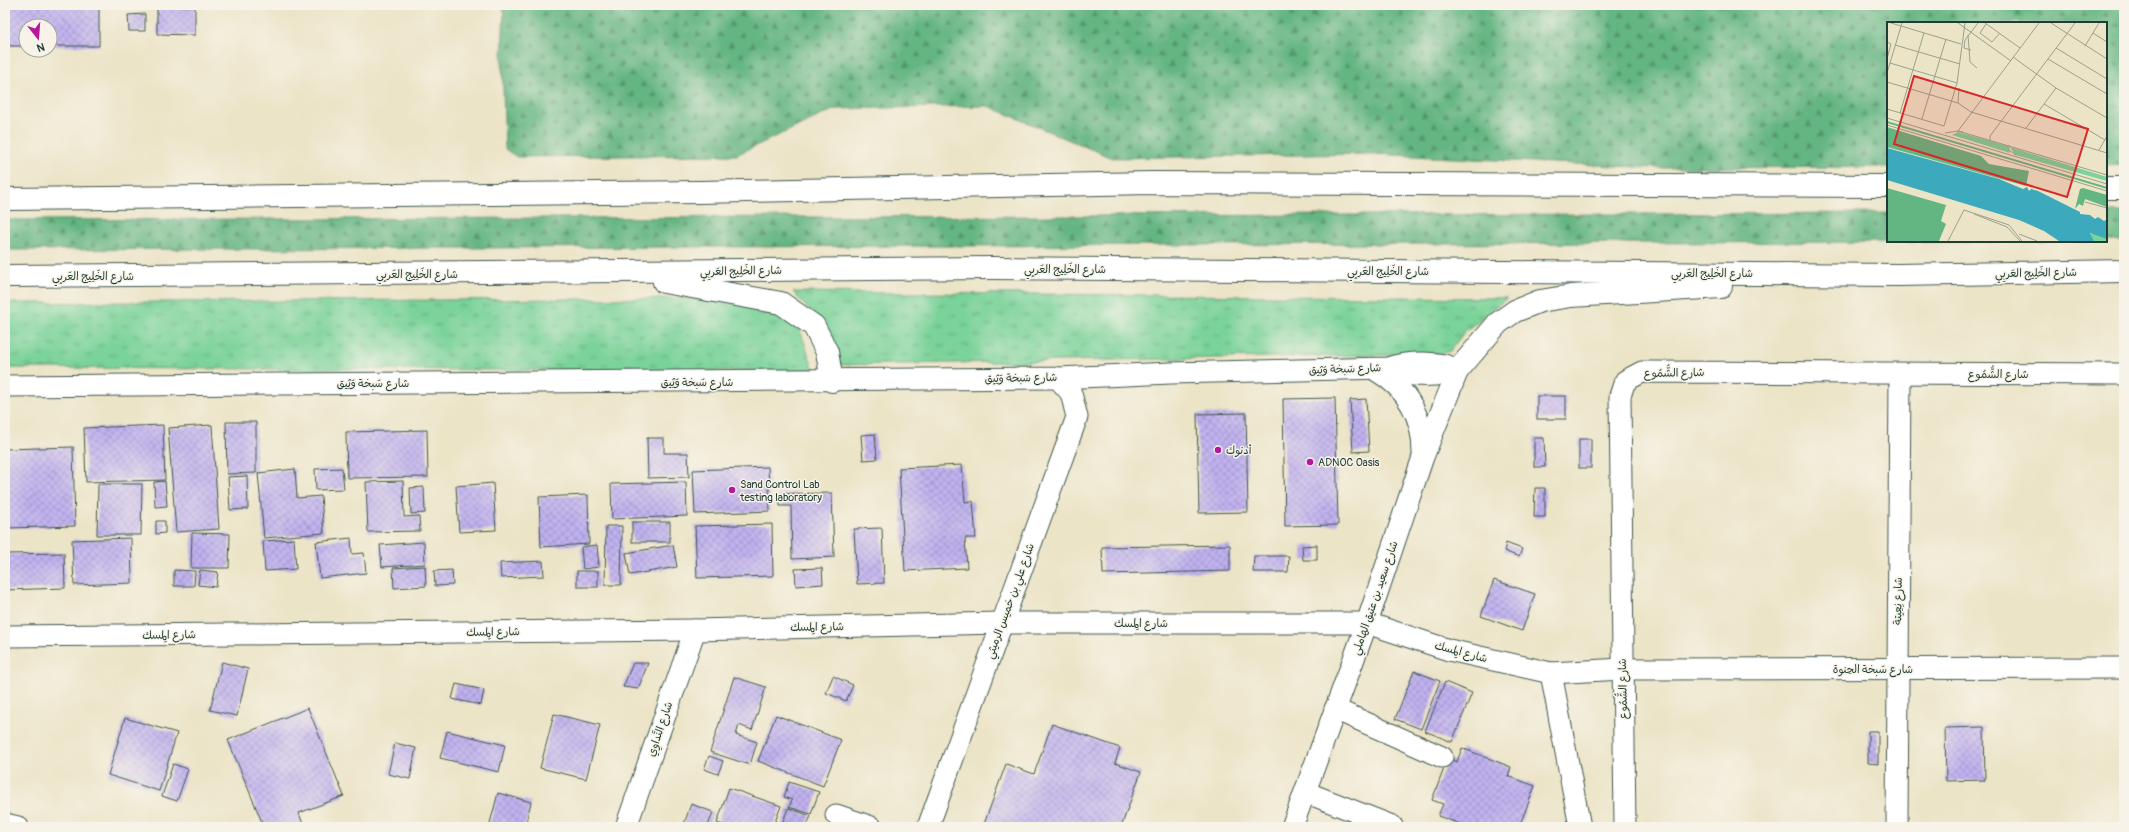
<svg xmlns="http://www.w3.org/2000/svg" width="2129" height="832" font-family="Pangolin,'Playpen Sans Arabic',sans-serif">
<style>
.grass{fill:url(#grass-tufts);stroke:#4c8866}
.forest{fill:url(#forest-firs);stroke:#41795a}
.building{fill:url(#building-cross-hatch)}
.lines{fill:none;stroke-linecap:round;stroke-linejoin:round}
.minor-casing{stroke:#3e564a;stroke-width:23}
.trunk-casing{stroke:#3e564a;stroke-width:24}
.minor{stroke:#fff;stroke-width:21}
.trunk{stroke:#fff;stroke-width:22}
.poi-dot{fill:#b5179e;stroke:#f7f3e8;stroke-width:1.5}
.labels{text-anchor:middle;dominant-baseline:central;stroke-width:3;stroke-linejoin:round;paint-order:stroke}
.street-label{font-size:11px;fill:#1f3d34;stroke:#f7f3e8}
.poi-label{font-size:11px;fill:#1f3d34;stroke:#f7f3e8;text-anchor:start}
.inset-road{fill:none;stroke:#9aa18c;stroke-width:1}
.view{fill:#d62828;fill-opacity:0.15;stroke:#d62828;stroke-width:2}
.inset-edge{fill:none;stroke:#1f3d34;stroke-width:2}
</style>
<defs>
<pattern id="grass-tufts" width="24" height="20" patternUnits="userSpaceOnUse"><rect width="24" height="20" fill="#7ad399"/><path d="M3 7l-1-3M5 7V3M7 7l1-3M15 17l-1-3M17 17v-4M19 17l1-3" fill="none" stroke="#63ac7e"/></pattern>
<pattern id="forest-firs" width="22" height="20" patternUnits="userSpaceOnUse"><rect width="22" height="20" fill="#63b581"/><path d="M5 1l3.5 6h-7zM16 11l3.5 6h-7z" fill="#51946a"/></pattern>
<pattern id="building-cross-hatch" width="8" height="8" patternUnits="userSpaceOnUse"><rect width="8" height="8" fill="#c1b2f0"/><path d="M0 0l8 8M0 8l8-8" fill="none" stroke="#9c92c3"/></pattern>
</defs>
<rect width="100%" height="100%" fill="#f7f3e8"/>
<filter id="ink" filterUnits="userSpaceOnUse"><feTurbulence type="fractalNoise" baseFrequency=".025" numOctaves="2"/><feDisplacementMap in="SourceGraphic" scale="8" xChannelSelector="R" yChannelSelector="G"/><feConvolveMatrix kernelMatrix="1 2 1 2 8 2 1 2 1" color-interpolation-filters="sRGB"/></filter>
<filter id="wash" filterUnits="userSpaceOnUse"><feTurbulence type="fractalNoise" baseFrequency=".012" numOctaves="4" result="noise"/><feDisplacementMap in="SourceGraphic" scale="16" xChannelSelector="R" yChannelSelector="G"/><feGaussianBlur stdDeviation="0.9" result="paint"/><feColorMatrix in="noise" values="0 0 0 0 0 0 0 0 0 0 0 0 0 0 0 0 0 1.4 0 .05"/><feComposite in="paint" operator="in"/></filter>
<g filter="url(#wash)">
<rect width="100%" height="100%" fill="#ece4c7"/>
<!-- grass -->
<g class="grass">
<path d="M793 292 1507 298 1464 332 1450 351 1439 354 841 365C831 336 814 315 793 292Z"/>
<path d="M733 298 778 310 799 327 814 371 5 368V303Z"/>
</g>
<!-- forest -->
<g class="forest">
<path d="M504 5H2124V165L2106 166V23H1888V167L1655 168 1371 154 1112 158 988 106 835 109 736 155 517 157 505 149 502 58Z"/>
<path d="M2106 212H2124V241L5 250V220L1888 213V241H2106Z"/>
</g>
<g id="blocks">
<!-- building -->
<g class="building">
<path d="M5 5H99V46H50V26H26V46H5Z"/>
<path d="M157 6H195V35L157 34Z"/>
<path d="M145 14V31H129L128 15Z"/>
<rect x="1537" y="396" width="29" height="23"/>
<path d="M1335 398 1338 525 1285 526 1283 399Z"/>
<path d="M1366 399 1369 451 1353 452 1350 400Z"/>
<path d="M1246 413 1248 512 1199 513 1197 414Z"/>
<path d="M226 422H256V473L227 474Z"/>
<path d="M163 425 165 480 86 482 84 428Z"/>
<path d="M212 425 219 529 176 532 168 428Z"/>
<path d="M427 430 428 477 347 478 346 432Z"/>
<path d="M875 434 877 459 863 460 861 435Z"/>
<path d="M647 438H664V453H688L689 477 648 478Z"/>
<path d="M1534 438H1544L1545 467H1534Z"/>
<rect x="1579" y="439" width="12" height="29"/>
<path d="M73 447 75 526 8 528 6 449Z"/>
<path d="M962 465 965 502 973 501 976 538H965L967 568 905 571 899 468Z"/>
<path d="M768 467 770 511 695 514 693 470Z"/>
<path d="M342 468 344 489 316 490 315 469Z"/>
<path d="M295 469 297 498 321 496 324 533 264 538 258 473Z"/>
<path d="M247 476 248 509 230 510 228 477Z"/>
<path d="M165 481 167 506 155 507 154 482Z"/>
<path d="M403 481 404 517 419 516 420 531 368 532 366 482Z"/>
<path d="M686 482 687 516 612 519 611 484Z"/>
<path d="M493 483 496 530 459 532 456 486Z"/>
<path d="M98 484H142L141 535H97Z"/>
<path d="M424 487 425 513 411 514 410 488Z"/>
<path d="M1535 488H1545V517H1534Z"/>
<path d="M832 493 834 557 792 559 791 506H780L779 494Z"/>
<path d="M588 495 589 544 541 547 539 497Z"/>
<path d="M156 521H165V533L156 534Z"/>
<rect x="632" y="522" width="38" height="20"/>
<path d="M772 524 773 576 697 578 695 526Z"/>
<path d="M606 526H622L621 585H605Z"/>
<path d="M882 528 884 583 857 584 854 529Z"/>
<path d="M192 533 230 534 229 568H191Z"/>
<path d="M131 538 132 583 74 585 72 540Z"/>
<path d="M351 538 352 554 364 553 366 573 320 578 316 542Z"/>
<path d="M294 539 296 569 265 571 263 541Z"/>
<path d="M424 542 425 564 382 567 380 545Z"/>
<path d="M1506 543 1522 549 1519 557 1504 551Z"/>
<path d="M597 545 599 567 583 569 581 547Z"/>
<path d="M673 545 677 567 630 575 626 553Z"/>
<path d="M1230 545V571L1103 574 1102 547Z"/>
<path d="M1317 545V560H1303L1302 546Z"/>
<path d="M64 553 65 588 5 590V554Z"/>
<path d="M1254 556H1289L1288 572H1253Z"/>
<path d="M543 561 544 576 501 578 500 563Z"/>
<path d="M425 566 426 586 394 588 393 568Z"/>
<path d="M822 568 823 584 796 586 795 569Z"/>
<path d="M174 570 195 571 194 586H174Z"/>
<path d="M200 570 218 572 216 587 198 585Z"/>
<path d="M452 570 453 585 435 586 434 571Z"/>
<rect x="577" y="571" width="21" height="16"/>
<path d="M1494 580 1535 594 1522 631 1481 616Z"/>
<path d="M222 662 248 669 237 716 210 710Z"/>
<path d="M633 663H648L638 689 623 687Z"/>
<path d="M1414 671 1440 681 1421 729 1395 719Z"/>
<path d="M833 676 853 685 846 701 826 693Z"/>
<path d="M734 677 766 687 752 730 739 725 736 735 757 742 750 765 710 752Z"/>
<path d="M1445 682 1472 693 1452 742 1425 731Z"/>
<path d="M456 684 484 690 481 705 452 699Z"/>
<path d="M308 708 344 796 299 813 304 827H264L228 740Z"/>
<path d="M554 714 600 725 586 779 540 768Z"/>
<path d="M776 715 841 740 823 786 758 761Z"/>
<path d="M125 718 177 733 159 791 108 775Z"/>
<path d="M1052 724 1120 748 1115 763 1141 772 1121 827H983L1006 764 1034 774Z"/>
<path d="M1984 727 1985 780 1946 781 1945 728Z"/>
<path d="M447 731 505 745 499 772 440 758Z"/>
<path d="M1868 731H1878V764L1868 763Z"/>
<path d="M395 743 416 748 410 779 388 774Z"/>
<path d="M1462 748 1511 767 1508 776 1535 786 1519 827H1469L1438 816 1443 804 1432 800 1448 758 1457 762Z"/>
<path d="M709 756 723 761 718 774 704 769Z"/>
<path d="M173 764 188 769 177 801 162 796Z"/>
<path d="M789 782 819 792 811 814 789 807 792 800 784 797Z"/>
<path d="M729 788 781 806 773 827H728L717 823Z"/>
<path d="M498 793 531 802 525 827H489Z"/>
<path d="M691 804 713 812 708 826 712 827H683Z"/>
<path d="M788 808 811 816 806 827H781Z"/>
</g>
</g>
</g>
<g filter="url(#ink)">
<use href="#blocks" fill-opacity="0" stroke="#3e564a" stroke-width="1"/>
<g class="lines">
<!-- minor casing -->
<g class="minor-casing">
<g id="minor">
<path d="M1377 371C1408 389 1423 418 1423 453"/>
<path d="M5 386 1058 378 1171 373 1388 368C1406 361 1442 361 1458 370 1441 377 1404 378 1388 368"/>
<path d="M5 636 695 630 1001 623H1367L1449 650 1551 673 1622 669 2124 668"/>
<path d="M1551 673 1580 827"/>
<path d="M1335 709 1442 757"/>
<path d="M1305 792 1392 826"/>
<path d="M836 815 871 827"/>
<path d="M5 824 18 827"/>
<path d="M626 827 695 630"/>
<path d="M928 827 1077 417 1071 393 1058 378"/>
<path d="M1292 827 1367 623 1423 457 1458 370"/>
<path d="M1625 827 1620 396 1625 381 1642 372 2124 374"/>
<path d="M1897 827 1900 374"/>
</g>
</g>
<!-- trunk casing -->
<g class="trunk-casing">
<g id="trunk">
<path d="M2106 188H2124"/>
<path d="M5 199 700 192 1151 183 1888 186"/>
<path d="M5 276 990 268 1898 275 2124 271"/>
<path d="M664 282 781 303 814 326 827 352 832 381"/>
<path d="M1458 370 1498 323 1515 311 1540 301 1571 296 1721 287"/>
</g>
</g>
<!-- minor -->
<use href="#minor" class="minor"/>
<!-- trunk -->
<use href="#trunk" class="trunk"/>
</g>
</g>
<!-- markers -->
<g class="poi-dot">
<circle cx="1218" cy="450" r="4"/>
<circle cx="1310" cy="462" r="4"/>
<circle cx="732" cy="490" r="4"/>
</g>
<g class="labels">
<!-- street labels -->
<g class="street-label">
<text x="1065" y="269">شارع الخَلِيج العَربِي</text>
<text transform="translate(741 271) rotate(-1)">شارع الخَلِيج العَربِي</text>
<text x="1388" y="271">شارع الخَلِيج العَربِي</text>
<text x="1712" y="273">شارع الخَلِيج العَربِي</text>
<text transform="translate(2036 273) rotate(-1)">شارع الخَلِيج العَربِي</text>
<text x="417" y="274">شارع الخَلِيج العَربِي</text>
<text x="93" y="276">شارع الخَلِيج العَربِي</text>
<text transform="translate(1345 369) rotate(-2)">شارع سَبخة وَثِيق</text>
<text transform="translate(1674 373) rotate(-1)">شارع الشُّمُوع</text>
<text x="1998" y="374">شارع الشُّمُوع</text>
<text transform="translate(1021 378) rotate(-1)">شارع سَبخة وَثِيق</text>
<text x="697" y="382">شارع سَبخة وَثِيق</text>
<text x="373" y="383">شارع سَبخة وَثِيق</text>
<text transform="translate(1375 598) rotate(-71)">شارع سعيد بن عتيق الهاملي</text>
<text transform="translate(1010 601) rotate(-70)">شارع علي بن خميس الرميثي</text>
<text transform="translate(1898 601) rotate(-89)">شارع نِعِيتة</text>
<text x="1141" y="623">شارع المِسك</text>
<text transform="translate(817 627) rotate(-1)">شارع المِسك</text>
<text transform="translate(493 632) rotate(-1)">شارع المِسك</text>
<text transform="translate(169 635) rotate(-1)">شارع المِسك</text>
<text transform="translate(1461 652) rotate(15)">شارع المِسك</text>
<text x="1873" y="669">شارع سَبخة الحِنوة</text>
<text transform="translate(1623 689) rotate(-91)">شارع الشُّمُوع</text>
<text transform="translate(660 729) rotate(-71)">شارع النَّداوِي</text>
</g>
<!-- poi labels -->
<g class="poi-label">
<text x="1226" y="450">أدنوك</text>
<text x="1318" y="462">ADNOC Oasis</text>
<text x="740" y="484">Sand Control Lab<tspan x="740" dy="13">testing laboratory</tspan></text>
</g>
</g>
<!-- overview -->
<g transform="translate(1887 22)">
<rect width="220" height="220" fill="#ece4c7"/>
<path d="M71 110 121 124 123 131 65 113ZM123 125 220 155V159L128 133Z" fill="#7ad399"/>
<path d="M0 99 220 165V167L0 101ZM0 105 94 134 102 142 142 149 139 164 0 125ZM0 166 59 183 54 199 59 202 52 219H0ZM196 166 220 173V185L198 177 196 184 192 182 188 187 193 167Z" fill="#63b581"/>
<path d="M203 212H212L220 217V219H207Z" fill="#7ad399"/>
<path d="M0 126 112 157 136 167 140 165 142 169 144 167 151 169 193 190V192L203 193 208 197 211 195 217 199 219 198 220 217 203 211 207 219H172L157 209 132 198 0 158Z" fill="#3da9bd"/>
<path class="inset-road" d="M4 1 74 22M71 1 124 39M98 1 133 26M164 1 220 37M99 2 93 11 105 20 113 11M206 11 220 20M81 13 83 40 90 46M0 20 4 22 0 37M8 23 73 42M198 24 212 1M169 26 220 57M84 28 77 26 78 18 91 1M126 35 169 66 220 96M161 37 220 72M3 41 70 61M0 51 15 1M0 60 71 81 84 90 220 131M71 81 72 66M157 82 218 118M0 87 57 104 70 61 78 1M13 91 37 11M0 96 220 162M35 97 59 17M0 103 220 169M139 106 169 66M71 109 152 1M76 110 71 109 220 153M58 111 71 109M103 118V114L188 1M122 123V128L129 133M212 128 220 114M198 180 220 186M87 192 120 205 133 219M132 212 150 219M61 219 77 188 122 203 135 219"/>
<path class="view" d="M27 54 201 107 180 175 7 122Z"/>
<rect width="220" height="220" class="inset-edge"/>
</g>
<!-- margin -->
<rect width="2129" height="832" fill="none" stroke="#f7f3e8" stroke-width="20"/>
<!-- north arrow -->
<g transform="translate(38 38) rotate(163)"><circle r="19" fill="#f7f3e8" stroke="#a1aaa0"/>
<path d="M0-3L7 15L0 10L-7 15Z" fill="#b5179e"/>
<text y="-6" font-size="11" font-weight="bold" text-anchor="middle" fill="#1f3d34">N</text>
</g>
</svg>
